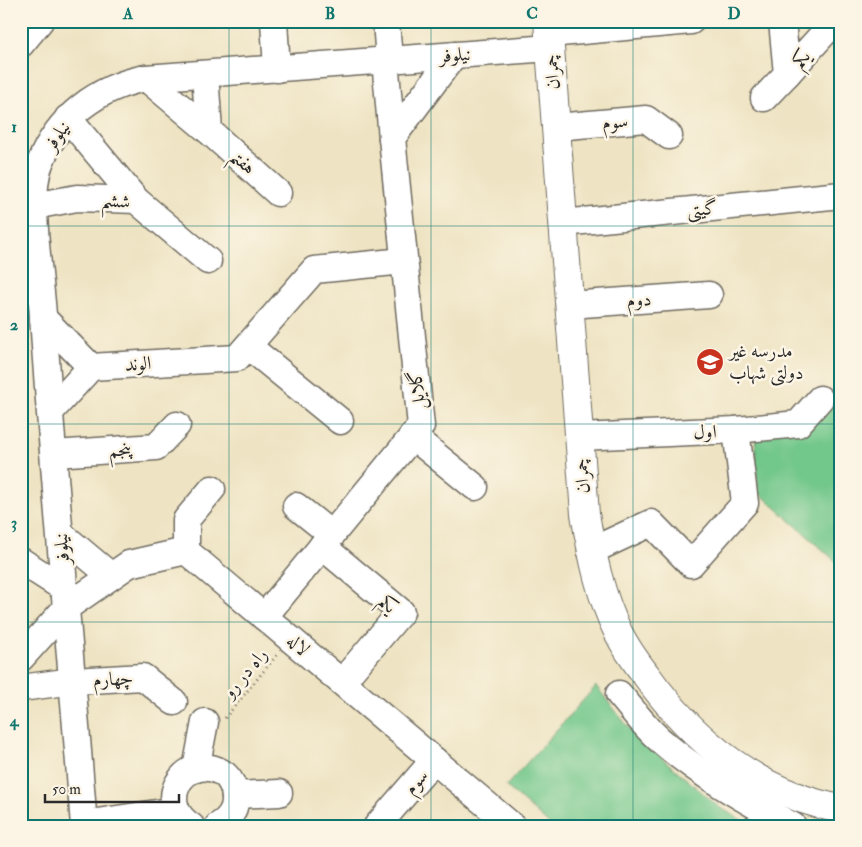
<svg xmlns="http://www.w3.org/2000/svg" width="862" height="847" font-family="'IM FELL Double Pica',Amiri,serif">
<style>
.green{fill:#72c78b;stroke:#4e795b}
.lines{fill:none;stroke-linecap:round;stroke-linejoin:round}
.minor-casing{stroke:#6f6b60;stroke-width:29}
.major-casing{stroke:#6f6b60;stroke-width:30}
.path{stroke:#6f6b60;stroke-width:3;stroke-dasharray:1 4;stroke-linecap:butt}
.minor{stroke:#fff;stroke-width:26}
.major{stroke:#fff;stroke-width:28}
.grid{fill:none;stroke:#0f766e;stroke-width:1;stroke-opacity:0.55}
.labels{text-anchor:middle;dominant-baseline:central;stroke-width:5;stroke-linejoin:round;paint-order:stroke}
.street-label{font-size:19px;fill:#2b2b2b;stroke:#fcf5e5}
.poi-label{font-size:19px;fill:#2b2b2b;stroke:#fcf5e5;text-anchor:start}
.neatline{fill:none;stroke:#0f766e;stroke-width:2}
.grid-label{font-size:16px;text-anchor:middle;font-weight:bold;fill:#0f766e}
</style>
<rect width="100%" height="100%" fill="#fcf5e5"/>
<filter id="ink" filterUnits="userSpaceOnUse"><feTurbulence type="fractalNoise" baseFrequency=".02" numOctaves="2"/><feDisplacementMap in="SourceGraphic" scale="10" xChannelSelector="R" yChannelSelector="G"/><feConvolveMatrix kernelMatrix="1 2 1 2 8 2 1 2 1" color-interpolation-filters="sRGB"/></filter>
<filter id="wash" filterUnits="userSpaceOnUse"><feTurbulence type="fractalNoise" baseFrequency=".0096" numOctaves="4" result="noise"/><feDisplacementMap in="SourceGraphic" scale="20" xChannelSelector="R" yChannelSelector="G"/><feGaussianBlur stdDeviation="1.12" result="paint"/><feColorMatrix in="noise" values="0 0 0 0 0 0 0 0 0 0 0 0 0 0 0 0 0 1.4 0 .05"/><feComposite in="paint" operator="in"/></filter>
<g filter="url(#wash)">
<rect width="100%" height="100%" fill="#eee3c2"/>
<!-- green -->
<g class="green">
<path d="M825 398 841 411V566L758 492 755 437Z"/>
<path d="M596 686 633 733 719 807 752 826H551L506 786Z"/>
</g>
</g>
<g filter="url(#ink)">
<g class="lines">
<!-- minor casing -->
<g class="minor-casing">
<g id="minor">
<path d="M274 21 277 69"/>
<path d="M386 21 389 60"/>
<path d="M549 34 691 21"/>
<path d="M21 44 40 21"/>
<path d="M385 60 392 138"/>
<path d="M205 74 209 131 278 193"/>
<path d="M787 74 835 21"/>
<path d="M146 78 209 131"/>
<path d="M764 98 787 74 782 21"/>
<path d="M68 118 136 200"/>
<path d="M556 127 646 119 669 136"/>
<path d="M34 206 77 198 136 200 208 261"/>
<path d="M563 223 841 195"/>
<path d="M569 305 709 295"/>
<path d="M43 318 91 367 237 358 314 270 404 261"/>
<path d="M248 346 340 421"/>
<path d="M51 411 91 367"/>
<path d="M412 436 475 487"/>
<path d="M579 437 736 430 798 424 820 399"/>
<path d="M54 454 156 447 177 425"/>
<path d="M296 506 332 535"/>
<path d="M61 534 111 576"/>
<path d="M322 546 401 612 352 670"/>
<path d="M186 551V520L212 489"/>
<path d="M591 551 651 523 691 564 745 503 736 430"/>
<path d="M21 561 65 589"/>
<path d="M264 617 421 426 392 138 454 55"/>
<path d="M21 658 67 607 129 564 186 551 512 826"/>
<path d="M21 688 73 681 143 677 174 702"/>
<path d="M619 694C632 709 645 727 660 740 700 775 746 801 793 826"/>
<path d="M196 769 205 722"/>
<path d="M235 795 279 793"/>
<path d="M84 824 176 810"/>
<path d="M84 826C71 656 54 486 43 316 41 277 26 198 40 163 58 117 98 87 146 78L550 48"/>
<path d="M191 826C154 803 184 752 221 772 230 777 235 788 235 798 236 810 228 821 218 826"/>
<path d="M377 826 434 760"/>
</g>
</g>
<!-- major casing -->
<g class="major-casing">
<path id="major" d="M548 21 585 514C592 555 600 596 619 634 626 648 636 662 646 675 694 742 759 794 841 809"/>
</g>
<!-- path -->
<path class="path" d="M225 718 277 655"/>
<!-- minor -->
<use href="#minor" class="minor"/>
<!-- major -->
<use href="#major" class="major"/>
</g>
</g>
<!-- grid -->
<path class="grid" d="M229 21V826M431 21V826M633 21V826M21 226H841M21 424H841M21 622H841"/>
<!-- icons -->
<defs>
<g id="school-disc" transform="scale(1.4375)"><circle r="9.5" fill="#c8321e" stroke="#fcf5e5"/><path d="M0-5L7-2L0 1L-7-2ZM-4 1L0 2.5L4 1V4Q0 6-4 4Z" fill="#fff"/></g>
</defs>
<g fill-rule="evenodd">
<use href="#school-disc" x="710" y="362"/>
</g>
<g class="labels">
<!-- street labels -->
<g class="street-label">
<text transform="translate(455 55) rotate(-4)">نیلوفر</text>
<text transform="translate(801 59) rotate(-48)">یکم</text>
<text transform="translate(552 72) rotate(-94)">چمران</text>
<text transform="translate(615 122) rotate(-5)">سوم</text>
<text transform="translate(57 136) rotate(-56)">نیلوفر</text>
<text transform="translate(243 162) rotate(42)">هفتم</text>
<text transform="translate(116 201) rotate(6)">ششم</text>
<text transform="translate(702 209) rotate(-6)">گیتی</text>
<text transform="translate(639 300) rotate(-4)">دوم</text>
<text transform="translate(138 364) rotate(-4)">الوند</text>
<text transform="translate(417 390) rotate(-96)">گلایل</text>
<text transform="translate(705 432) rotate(-2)">اول</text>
<text transform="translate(120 450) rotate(-4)">پنجم</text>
<text transform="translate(582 476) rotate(-94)">چمران</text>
<text transform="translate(62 549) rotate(-94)">نیلوفر</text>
<text transform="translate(388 604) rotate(47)">یکم</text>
<text transform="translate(298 645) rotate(40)">لاله</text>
<text transform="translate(245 673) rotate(-50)">راه در رو</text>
<text transform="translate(113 679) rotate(-3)">چهارم</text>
<text transform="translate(416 782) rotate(-49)">سوم</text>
</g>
<!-- poi labels -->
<g class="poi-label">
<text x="729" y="351">مدرسه غیر<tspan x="729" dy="22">دولتی شهاب</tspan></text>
</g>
</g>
<!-- margin -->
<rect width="862" height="847" fill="none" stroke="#fcf5e5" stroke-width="55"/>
<!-- scale -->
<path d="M45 794v8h134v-8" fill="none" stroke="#2b2b2b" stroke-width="2.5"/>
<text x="52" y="794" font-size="15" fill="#2b2b2b" stroke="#fcf5e5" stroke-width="4" paint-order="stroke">50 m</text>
<rect x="28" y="28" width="806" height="792" class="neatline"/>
<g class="grid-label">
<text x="128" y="19">A</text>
<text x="330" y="19">B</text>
<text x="532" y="19">C</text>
<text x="734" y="19">D</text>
<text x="14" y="132">1</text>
<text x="14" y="330">2</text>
<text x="14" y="528">3</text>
<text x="14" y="726">4</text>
</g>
</svg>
